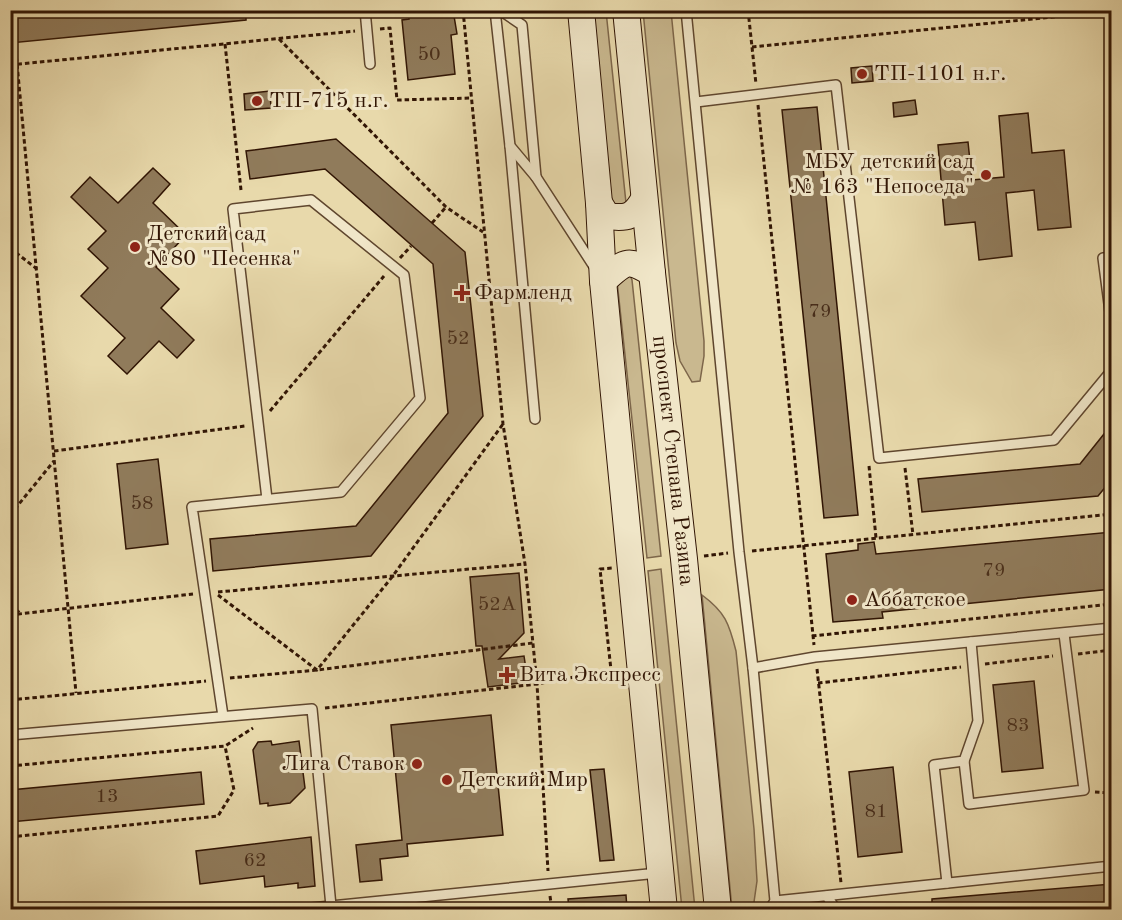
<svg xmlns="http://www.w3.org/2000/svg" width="1122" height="920" font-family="'Old Standard TT',serif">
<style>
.green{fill:#c9b88f;stroke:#7d664a;stroke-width:1.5}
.building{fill:#907b5b;stroke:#311504;stroke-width:1.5}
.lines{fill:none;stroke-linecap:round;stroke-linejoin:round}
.lane-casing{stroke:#5f462e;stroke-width:12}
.secondary-casing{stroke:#311504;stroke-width:28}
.path{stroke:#311504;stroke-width:3;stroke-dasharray:4.5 3;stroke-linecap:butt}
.lane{stroke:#f0e6c8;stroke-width:9}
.secondary{stroke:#f0e6c8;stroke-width:26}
.poi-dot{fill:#8f2418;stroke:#f0e6c8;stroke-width:2}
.labels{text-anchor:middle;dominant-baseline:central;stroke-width:6;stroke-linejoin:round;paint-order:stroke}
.number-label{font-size:20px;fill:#492e1a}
.poi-label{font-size:22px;fill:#311504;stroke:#f0e6c8;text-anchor:start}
.street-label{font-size:22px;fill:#311504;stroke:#f0e6c8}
</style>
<rect width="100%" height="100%" fill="#e8d9ab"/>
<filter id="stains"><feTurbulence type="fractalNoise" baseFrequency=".00333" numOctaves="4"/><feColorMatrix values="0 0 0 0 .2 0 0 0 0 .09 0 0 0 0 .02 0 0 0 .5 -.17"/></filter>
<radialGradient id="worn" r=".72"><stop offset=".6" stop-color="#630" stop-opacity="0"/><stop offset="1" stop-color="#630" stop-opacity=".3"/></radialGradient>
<!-- green -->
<g class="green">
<path d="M593 11H606L626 203 625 208 612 204Z"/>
<path d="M643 11H671L704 341V356L700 381 692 382 680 361 676 343Z"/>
<path d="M630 275 632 280 661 556 647 558 617 281Z"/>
<path d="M661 569 695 909H682L648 571Z"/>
<path d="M702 595C725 612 729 623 736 651L754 829 757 881 753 909H732Z"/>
</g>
<!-- building -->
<g class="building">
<path d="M246 10V20L10 43V11Z"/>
<path d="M408 10H453L457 34 451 35 455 74 408 80 402 20 409 19Z"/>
<path d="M872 66 873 81 852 83 851 68Z"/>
<path d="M270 91 271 108 245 110 244 94Z"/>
<path d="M915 100 917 114 894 117 893 103Z"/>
<path d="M817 107 858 515 824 518 782 110Z"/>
<path d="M1028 113 1032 153 1064 150 1071 227 1038 230 1034 190 1006 193 1012 256 979 260 975 222 945 225 938 145 968 142 972 180 1004 177 999 116Z"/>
<path d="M336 139 465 252 483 416 371 556 213 571 210 539 356 526 448 413 433 264 325 169 250 179 246 151Z"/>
<path d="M153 168 170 184 153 203 186 235 156 267 179 289 161 308 194 340 177 358 159 341 127 374 108 356 125 338 81 296 108 268 88 249 106 231 71 197 90 177 118 203Z"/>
<path d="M1112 424V479L1098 496 922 512 918 479 1080 464Z"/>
<path d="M158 459 168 544 126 549 117 464Z"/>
<path d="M1112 532V589L882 612 883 618 833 622 826 554 858 550V544L874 542 876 554Z"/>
<path d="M519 573 524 633 499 659 524 656 528 682 488 687 482 646H476L470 577Z"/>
<path d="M1034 681 1043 768 1002 772 993 685Z"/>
<path d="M491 715 503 835 407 844 408 856 380 859 382 880 360 882 356 845 402 840 391 725Z"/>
<path d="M271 741 272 745 299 741 305 788 290 803 268 806V803L260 804 253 750 258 742Z"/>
<path d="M893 767 902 852 858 857 849 772Z"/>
<path d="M604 769 614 860 600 861 590 770Z"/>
<path d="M201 772 204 804 10 822V790Z"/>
<path d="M311 837 315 886 298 888V883L265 887 264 876 200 884 196 851Z"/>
<path d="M1112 884V909H932V899Z"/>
<path d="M626 895 627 909H569L568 899Z"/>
</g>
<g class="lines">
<!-- lane casing -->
<g class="lane-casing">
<g id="lane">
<path d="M365 10 370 64"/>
<path d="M495 10 510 146 536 177 595 268"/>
<path d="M500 10 522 25 536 177"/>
<path d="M686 10 739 552 753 668 775 901 769 910"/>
<path d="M696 102 836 85 879 458 1054 440 1112 370"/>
<path d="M510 146 535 419"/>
<path d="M1112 257 1103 258 1112 327"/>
<path d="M753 668 815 657 1112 628"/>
<path d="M223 716 192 507 341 492 420 398 404 275 311 200 233 209 267 499"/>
<path d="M10 735 312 709 331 906 658 873"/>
<path d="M964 761 969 804 1084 790 1064 634"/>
<path d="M947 883 934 765 964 761 978 721 971 642"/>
<path d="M827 896 836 910"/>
<path d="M775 901 1112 866"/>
<path d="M292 910 331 906"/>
</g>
</g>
<!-- secondary casing -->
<g class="secondary-casing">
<g id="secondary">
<path d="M581 10 599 203 603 281 664 910"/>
<path id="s1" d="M626 10 652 273 684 559 718 910"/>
<path d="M599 203 607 216C627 219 634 217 644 199"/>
<path d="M603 281C625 262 626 257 652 273"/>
</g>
</g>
<!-- path -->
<g class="path">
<path d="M14 10V11"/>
<path d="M463 10 503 424 525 564 537 684 548 871"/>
<path d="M748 10 756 84"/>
<path d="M380 29 390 28 397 100 472 98"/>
<path d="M279 39 446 207 483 232"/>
<path d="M15 42 76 693"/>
<path d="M225 44 241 190"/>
<path d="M752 47 1112 11"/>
<path d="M10 65 355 31"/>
<path d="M758 105 814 645"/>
<path d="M432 223 446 207"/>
<path d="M10 248 37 269"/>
<path d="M400 258 411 246"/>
<path d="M270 411 384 276"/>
<path d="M54 451 245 426"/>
<path d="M869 466 876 538"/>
<path d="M905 468 913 535"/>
<path d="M10 515 54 461"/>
<path d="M752 551 1112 514"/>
<path d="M704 556 728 553"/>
<path d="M218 592 525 564"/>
<path d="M218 595 317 670 392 577 503 424"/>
<path d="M10 605 20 613"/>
<path d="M10 615 193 594"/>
<path d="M812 636 1112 604"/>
<path d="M1078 654 1112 650"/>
<path d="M985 664 1053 656"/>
<path d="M817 669 841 883"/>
<path d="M230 678 317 670 533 643"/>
<path d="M818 683 961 667"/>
<path d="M10 700 206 681"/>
<path d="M325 708 537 684 611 670 600 569 612 568"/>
<path d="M10 766 225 746 253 728"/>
<path d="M1095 792 1112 793"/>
<path d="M10 837 218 816 234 790 225 746"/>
<path d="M550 896 552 910"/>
</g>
<!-- lane -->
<use href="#lane" class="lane"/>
<!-- secondary -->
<use href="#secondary" class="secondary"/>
</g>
<!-- markers -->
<g class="poi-dot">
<circle cx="862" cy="74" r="6"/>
<circle cx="257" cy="101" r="6"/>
<circle cx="986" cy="175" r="6"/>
<circle cx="135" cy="247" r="6"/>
<path d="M459 284h6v6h6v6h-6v6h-6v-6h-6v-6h6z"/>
<circle cx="852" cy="600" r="6"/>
<path d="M504 666h6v6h6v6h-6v6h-6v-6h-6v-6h6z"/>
<circle cx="417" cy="764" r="6"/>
<circle cx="447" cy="780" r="6"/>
</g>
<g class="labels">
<!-- number labels -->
<g class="number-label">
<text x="429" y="55">50</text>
<text x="820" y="312">79</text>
<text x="458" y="339">52</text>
<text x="142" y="504">58</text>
<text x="994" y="571">79</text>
<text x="497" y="605">52А</text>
<text x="1018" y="726">83</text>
<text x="107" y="797">13</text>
<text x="876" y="812">81</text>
<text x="255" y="861">62</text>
</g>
<!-- poi labels -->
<g class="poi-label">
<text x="874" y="74">ТП-1101 н.г.</text>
<text x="269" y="101">ТП-715 н.г.</text>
<text x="974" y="162" text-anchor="end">МБУ детский сад<tspan x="974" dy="25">№ 163 "Непоседа"</tspan></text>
<text x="147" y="234">Детский сад<tspan x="147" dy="25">№80 "Песенка"</tspan></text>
<text x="474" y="293">Фармленд</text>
<text x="864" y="600">Аббатское</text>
<text x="519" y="675">Вита Экспресс</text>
<text x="405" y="764" text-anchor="end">Лига Ставок</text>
<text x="459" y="780">Детский Мир</text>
</g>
<!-- street labels -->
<g class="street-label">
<text stroke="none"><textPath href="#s1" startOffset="453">проспект Степана Разина</textPath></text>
</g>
</g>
<!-- margin -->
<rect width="1122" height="920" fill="none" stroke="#e8d9ab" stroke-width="36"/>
<rect x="12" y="12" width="1098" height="896" fill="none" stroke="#311504" stroke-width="3"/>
<rect x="18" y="18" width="1086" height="884" fill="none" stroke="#311504" stroke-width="1.5"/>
<rect width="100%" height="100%" filter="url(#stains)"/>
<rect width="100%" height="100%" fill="url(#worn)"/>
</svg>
